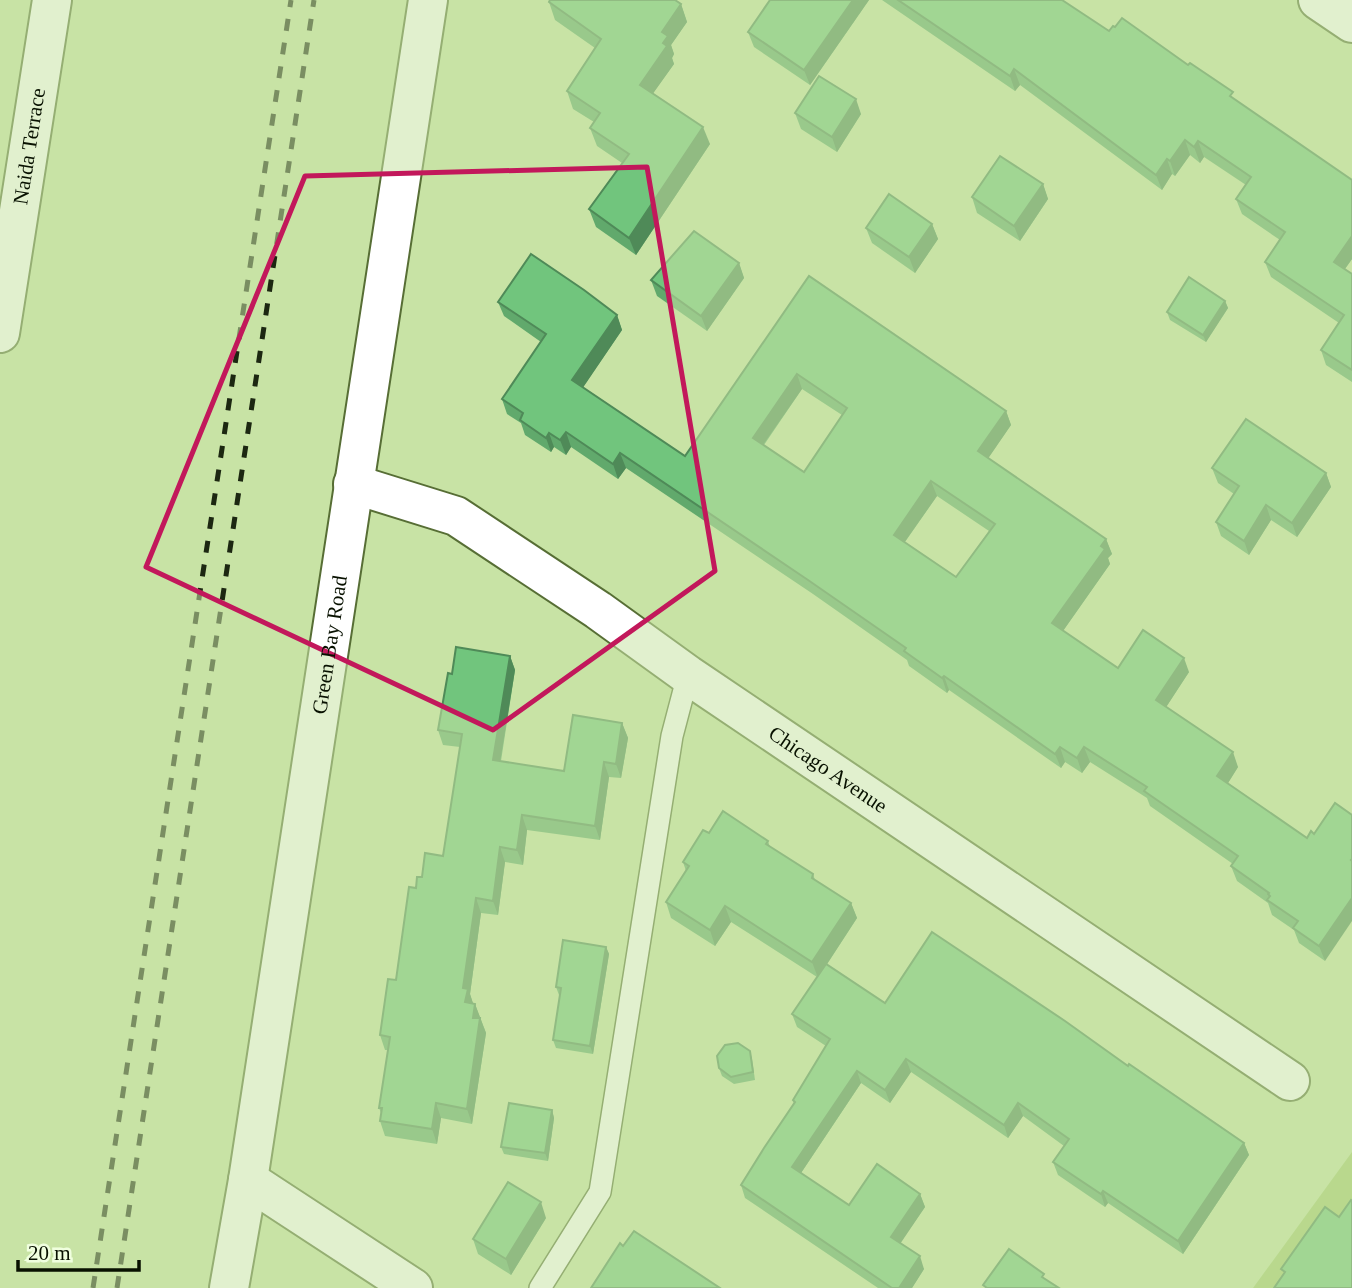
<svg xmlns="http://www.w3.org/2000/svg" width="1352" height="1288" font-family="Georgia,serif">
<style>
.green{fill:#a6cb70}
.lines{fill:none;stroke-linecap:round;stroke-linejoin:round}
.lane-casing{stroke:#576e35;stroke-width:24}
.street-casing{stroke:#576e35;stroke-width:42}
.secondary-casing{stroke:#576e35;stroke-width:42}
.lane{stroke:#fff;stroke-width:21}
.street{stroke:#fff;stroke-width:38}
.secondary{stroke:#fff;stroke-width:38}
.rail{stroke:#1c2711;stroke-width:5;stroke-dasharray:12 12;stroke-linecap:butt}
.wall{fill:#61a96c;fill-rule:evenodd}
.shaded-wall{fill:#4f8a58}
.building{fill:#71c57d;stroke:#4f8a58;stroke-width:2;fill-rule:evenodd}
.marked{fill:none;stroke:#c2185b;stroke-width:5;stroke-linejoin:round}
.labels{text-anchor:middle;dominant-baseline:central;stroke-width:6;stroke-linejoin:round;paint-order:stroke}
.street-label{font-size:21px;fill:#081100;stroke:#f0ffdf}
</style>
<rect width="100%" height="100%" fill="#c8e3a5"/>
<!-- green -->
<path class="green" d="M1352 1152V1288H1253Z"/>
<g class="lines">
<!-- lane casing -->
<g class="lane-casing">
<path id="lane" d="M540 1288 600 1192 672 736 688 675"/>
</g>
<!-- street casing -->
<g class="street-casing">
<g id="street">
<path d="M1318 0 1352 23"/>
<path id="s1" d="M0 333 52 0"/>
<path id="s2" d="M353 484 456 516 598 610 688 675 1290 1081"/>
<path d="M248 1180 413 1288"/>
</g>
</g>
<!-- secondary casing -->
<g class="secondary-casing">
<g id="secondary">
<path id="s3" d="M229 1288 248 1180 428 0"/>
</g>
</g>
<!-- lane -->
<use href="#lane" class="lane"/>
<!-- street -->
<use href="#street" class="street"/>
<!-- secondary -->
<use href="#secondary" class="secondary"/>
<!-- rail -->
<g class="rail">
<path d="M93 1288 291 0"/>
<path d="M117 1288 314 0"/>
</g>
</g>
<!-- wall -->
<g class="wall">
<path d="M770 0H869L810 85 754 47 748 32Z"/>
<path d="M882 0H1062L1109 31 1236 100 1352 180V259L1345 269 1352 274V382L1326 365 1321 350 1339 323 1271 277 1265 262 1280 240 1242 214 1236 199 1246 185 1204 157 1200 163 1190 155 1175 176 1172 174 1162 190 1020 85 1015 91Z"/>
<path d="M549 2 681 4 687 22 671 45 674 54 672 58 674 64 653 93 710 144 636 255 596 227 589 209 622 163 597 146 590 128 594 122 573 109 567 91 595 48 555 20Z"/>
<path d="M795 113 861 114 837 152 801 129Z"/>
<path d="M1043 184 1048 199 1020 241 977 213 972 197Z"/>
<path d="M932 224 938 239 915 273 872 243 866 228Z"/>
<path d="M739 263 744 278 707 331 657 296 651 280Z"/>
<path d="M809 276 1006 411 1011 425 988 458 1106 539 1112 554 1108 558 1110 564 1063 631 1118 668 1189 672 1166 707 1238 767 1228 783 1307 838 1325 961 1299 943 1294 930 1272 915 1268 903 1237 881 1231 866 1233 864 1150 806 1147 798 1090 762 1082 773 1065 762 1061 768 949 690 947 693 909 666 907 660 813 594 626 468 618 479 571 447 566 455 554 447 551 452 525 435 521 423 507 414 502 399 541 342 504 316 498 302 617 315 622 330 583 387 685 456ZM802 389 842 415 804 472 764 445ZM937 496 989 531 956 577 905 542Z"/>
<path d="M1225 301 1228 308 1206 342 1170 320 1167 312Z"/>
<path d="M1212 468 1326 473 1331 487 1297 537 1271 520 1249 555 1221 536 1216 522 1234 494 1218 483Z"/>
<path d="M510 656 515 670 501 761 564 771 622 723 628 738 621 778 609 777 600 840 527 830 523 865 505 862 498 915 481 913 470 994 473 1004H475L486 1033 472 1124 441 1118 437 1144 385 1136 380 1121 381 1113 379 1108 388 1050H385L380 1035 396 980 416 888 422 877 443 856 460 747 443 745 438 730 452 674Z"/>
<path d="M709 833 768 841 770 847 813 874 815 880 851 903 857 918 827 964 885 1003 1128 1066 1244 1143 1249 1155 1183 1254 1108 1203 1105 1207 1058 1175 1053 1162 1064 1146 1023 1116 1008 1138 911 1072 890 1103 861 1083 801 1173 849 1205 920 1194 925 1207 900 1243 924 1269 912 1288H878L745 1198 741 1185 794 1104 793 1100 826 1046 797 1027 792 1014 817 977 731 922 715 946 671 918 666 902 686 871 683 862Z"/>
<path d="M606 947 609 954 593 1054 556 1048 553 1040 560 995H559L556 987Z"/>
<path d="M750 1051 752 1059 755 1080 734 1084 722 1076 719 1068Z"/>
<path d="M552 1110 554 1118 548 1161 504 1154 501 1147Z"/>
<path d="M546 1218 511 1275 478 1254 473 1239Z"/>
</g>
<!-- shaded-wall -->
<g class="shaded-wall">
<path d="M853 0H869L810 85 804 70Z"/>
<path d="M681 4 687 22 671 45 674 54 672 58 674 64 647 102 640 85 663 43 662 32Z"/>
<path d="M1014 69 1020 85 1015 91 1010 76Z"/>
<path d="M856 99 861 114 837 152 832 137Z"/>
<path d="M703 127 710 144 636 255 629 238Z"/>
<path d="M1185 140 1190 155 1175 176 1170 161Z"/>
<path d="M1198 141 1204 157 1200 163 1194 147Z"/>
<path d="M1167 159 1172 174 1162 190 1156 175Z"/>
<path d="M1043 184 1048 199 1020 241 1014 226Z"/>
<path d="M932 224 938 239 915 273 909 257Z"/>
<path d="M1352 236V259L1339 277 1334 262Z"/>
<path d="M739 263 744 278 707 331 701 316Z"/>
<path d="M1225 301 1228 308 1206 342 1203 335Z"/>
<path d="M617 315 622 330 578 395 572 380Z"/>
<path d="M797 374 802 389 758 452 753 438Z"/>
<path d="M1006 411 1011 425 983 466 978 451Z"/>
<path d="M566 432 571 447 566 455 560 440Z"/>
<path d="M549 433 554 447 551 452 546 438Z"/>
<path d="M620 453 626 468 618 479 613 464Z"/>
<path d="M1326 473 1331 487 1297 537 1292 523Z"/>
<path d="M931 481 937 496 899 550 894 535Z"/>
<path d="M1266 505 1271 520 1249 555 1244 541Z"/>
<path d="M1106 539 1112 554 1108 558 1110 564 1058 638 1052 623Z"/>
<path d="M510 656 515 670 498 775 493 760Z"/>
<path d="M1184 658 1189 672 1161 715 1156 700Z"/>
<path d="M944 676 949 690 947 693 942 678Z"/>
<path d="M622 723 628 738 621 778 616 764Z"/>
<path d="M1060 747 1065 762 1061 768 1055 754Z"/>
<path d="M1084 747 1090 762 1082 773 1077 758Z"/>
<path d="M1233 752 1238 767 1223 791 1217 776Z"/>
<path d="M604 762 609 777 600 840 595 826Z"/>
<path d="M522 815 527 830 523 865 517 850Z"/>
<path d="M500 847 505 862 498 915 493 901Z"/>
<path d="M476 898 481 913 470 994 473 1003 470 1017 465 1002 463 988Z"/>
<path d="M1352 898V921L1325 961 1319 946Z"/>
<path d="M851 903 857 918 818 978 812 962Z"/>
<path d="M725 906 731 922 715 946 710 930Z"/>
<path d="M606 947 609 954 593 1054 590 1046Z"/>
<path d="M475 1004 486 1033 472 1124 467 1109 473 1018Z"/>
<path d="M906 1059 911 1072 890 1103 885 1090Z"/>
<path d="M857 1071 861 1083 797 1179 792 1167Z"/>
<path d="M436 1103 441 1118 437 1144 432 1129Z"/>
<path d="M1018 1103 1023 1116 1008 1138 1004 1125Z"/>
<path d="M552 1110 554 1118 548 1161 545 1153Z"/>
<path d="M1244 1143 1249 1155 1183 1254 1178 1241Z"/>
<path d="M1103 1191 1108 1203 1105 1207 1101 1194Z"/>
<path d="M920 1194 925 1207 896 1250 891 1237Z"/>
<path d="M541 1202 546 1218 511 1275 506 1259Z"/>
<path d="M920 1256 924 1269 912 1288H899Z"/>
</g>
<!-- building -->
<g class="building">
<path d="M550 0H675L681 4 662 32 668 36 663 43 667 46 640 85 703 127 629 238 589 209 629 154 590 128 600 113 567 91 601 39 549 2Z"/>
<path d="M770 0H853L804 70 748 32Z"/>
<path d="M898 0H1062L1109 31 1113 26 1115 27 1122 18 1188 65 1190 63 1233 92 1230 96 1352 180V236L1334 262 1352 274V370L1321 350 1344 315 1265 262 1285 232 1236 199 1251 177 1198 141 1194 147 1185 140 1170 161 1167 159 1156 175 1014 69 1010 76Z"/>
<path d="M819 76 856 99 832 137 795 113Z"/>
<path d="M1000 156 1043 184 1014 226 972 197Z"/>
<path d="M889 194 932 224 909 257 866 228Z"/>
<path d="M694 231 739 263 701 316 651 280Z"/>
<path d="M531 254 584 290 617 315 572 380 685 456 809 276 1006 411 978 451 1106 539 1101 546 1105 549 1052 623 1118 668 1143 630 1184 658 1156 700 1233 752 1217 776 1307 838 1311 831 1314 834 1335 803 1352 815V859L1351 860 1352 861V898L1319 946 1293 928 1298 921 1267 900 1270 896 1268 894 1269 893 1231 866 1238 856 1144 791 1147 787 1084 747 1077 758 1060 747 1055 754 944 676 942 678 904 651 906 648 808 580 620 453 613 464 566 432 560 440 549 433 546 438 520 420 523 413 502 399 546 334 498 302ZM797 374 847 408 804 472 753 438ZM931 481 995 524 956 577 894 535Z"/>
<path d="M1189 277 1225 301 1203 335 1167 312Z"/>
<path d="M1246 419 1326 473 1292 523 1266 505 1244 541 1216 522 1239 486 1212 468Z"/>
<path d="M456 647 510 656 493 760 564 771 573 715 622 723 616 764 604 762 595 826 522 815 517 850 500 847 493 901 476 898 463 988 468 989 465 1002 475 1004 473 1018H480L467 1109 436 1103 432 1129 380 1121 382 1108H379L390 1037 380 1035 388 979 396 980 409 887 416 888 417 877H422L425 853 443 856 462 734 438 730 448 673 452 674Z"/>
<path d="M723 811 768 841 766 844 813 874 812 878 851 903 812 962 725 906 710 930 666 902 689 866 683 862 703 830 709 833Z"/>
<path d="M932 932 1065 1021 1128 1066 1129 1064 1244 1143 1178 1241 1103 1191 1101 1194 1053 1162 1069 1139 1018 1103 1004 1125 906 1059 885 1090 857 1071 792 1167 849 1205 877 1164 920 1194 891 1237 920 1256 899 1288H892L741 1185 764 1148 795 1102 793 1100 830 1039 792 1014 826 964 885 1003Z"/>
<path d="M563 940 606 947 590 1046 553 1040 561 988 556 987Z"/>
<path d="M738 1043 750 1051 753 1072 731 1077 719 1068 717 1056 725 1045Z"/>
<path d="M509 1103 552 1110 545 1153 501 1147Z"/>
<path d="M508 1182 541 1202 506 1259 473 1239Z"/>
<path d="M1351 1200 1352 1201V1288H1274L1285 1272 1281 1269 1325 1207 1339 1217Z"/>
<path d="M634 1231 720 1288H591L620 1243 623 1246Z"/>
<path d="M1009 1249 1044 1274 1042 1277 1059 1288H987L983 1285Z"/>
</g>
<!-- marked area -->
<path d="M0 0H1352V1288H0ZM647 167 715 571 493 730 146 567 305 176Z" fill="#c8e3a5" fill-opacity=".55" fill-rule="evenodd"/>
<path class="marked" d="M647 167 715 571 493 730 146 567 305 176Z"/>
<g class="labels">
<!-- street labels -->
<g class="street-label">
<text stroke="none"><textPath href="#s1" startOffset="189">Naida Terrace</textPath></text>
<text stroke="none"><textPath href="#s3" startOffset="651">Green Bay Road</textPath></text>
<text stroke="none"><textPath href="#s2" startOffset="558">Chicago Avenue</textPath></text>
</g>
</g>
<!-- scale -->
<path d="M18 1260v10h121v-10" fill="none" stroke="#081100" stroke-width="3.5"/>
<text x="28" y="1260" font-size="21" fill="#081100" stroke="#f0ffdf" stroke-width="5" paint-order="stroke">20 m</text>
</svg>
